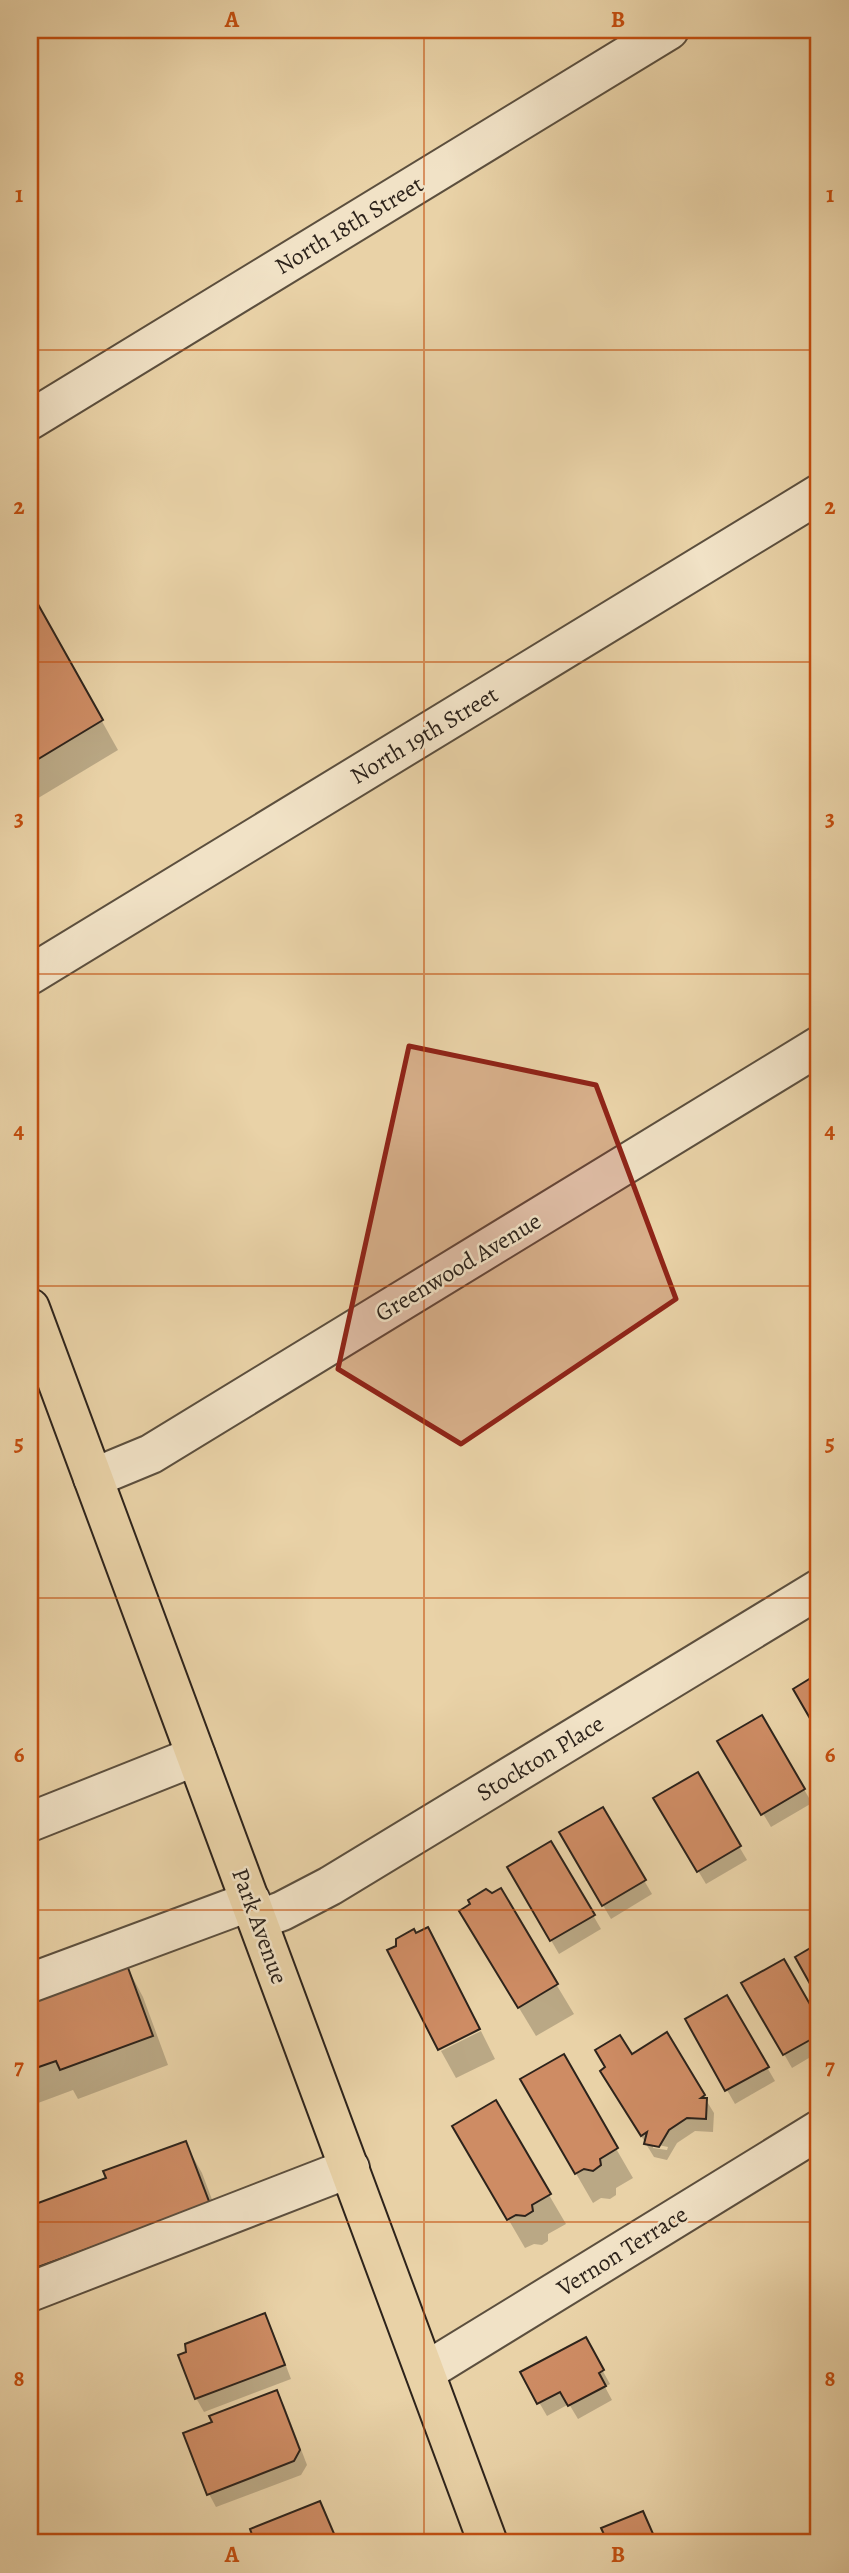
<svg xmlns="http://www.w3.org/2000/svg" width="849" height="2573" font-family="Alegreya,serif">
<style>
.shadow{fill:#0003;fill-rule:evenodd}
.building{fill:#ce8c64;stroke:#2d231b;stroke-width:2}
.lines{fill:none;stroke-linecap:round;stroke-linejoin:round}
.minor-casing{stroke:#5c4f3e;stroke-width:42}
.major-casing{stroke:#2d231b;stroke-width:42}
.minor{stroke:#f1e2c6;stroke-width:38}
.major{stroke:#e9d2a7;stroke-width:38}
.marked{fill:#8f2418;fill-opacity:0.2;stroke:#8f2418;stroke-width:5;stroke-linejoin:round}
.grid{fill:none;stroke:#c34e0f;stroke-width:2;stroke-opacity:0.55}
.labels{text-anchor:middle;dominant-baseline:central;stroke-width:5;stroke-linejoin:round;paint-order:stroke}
.street-label{font-size:24px;fill:#2d231b;stroke:#f1e2c6}
.neatline{fill:none;stroke:#c34e0f;stroke-width:2.5}
.grid-label{font-size:23px;text-anchor:middle;font-weight:bold;fill:#c34e0f}
</style>
<rect width="100%" height="100%" fill="#e9d2a7"/>
<filter id="stains"><feTurbulence type="fractalNoise" baseFrequency=".00286" numOctaves="4"/><feColorMatrix values="0 0 0 0 .2 0 0 0 0 .09 0 0 0 0 .02 0 0 0 .5 -.17"/></filter>
<radialGradient id="worn" r=".72"><stop offset=".6" stop-color="#630" stop-opacity="0"/><stop offset="1" stop-color="#630" stop-opacity=".3"/></radialGradient>
<!-- shadow -->
<g class="shadow">
<path d="M30 593 118 750 30 803Z"/>
<path d="M762 1718 812 1803 771 1827 720 1742Z"/>
<path d="M697 1775 747 1860 706 1884 655 1799Z"/>
<path d="M30 1778 44 1817 30 1822Z"/>
<path d="M602 1809 652 1894 611 1919 561 1833Z"/>
<path d="M551 1843 601 1929 559 1954 509 1868Z"/>
<path d="M500 1891 574 2014 536 2036 478 1940 492 1896Z"/>
<path d="M783 1961 819 2023V2052L792 2068 744 1984Z"/>
<path d="M127 1967 143 1997 168 2065 78 2099 73 2090 30 2106V2003Z"/>
<path d="M726 1997 775 2081 735 2104 687 2020Z"/>
<path d="M481 2031 495 2059 456 2078 441 2051Z"/>
<path d="M666 2035 714 2113 713 2132 695 2131 677 2143 667 2160 654 2157 610 2085 607 2068ZM653 2144 668 2147 667 2150 653 2148Z"/>
<path d="M563 2057 633 2178 616 2188V2195L610 2199 601 2198 593 2203 522 2080Z"/>
<path d="M495 2103 566 2224 548 2234V2241L542 2245 534 2244 525 2248 454 2126Z"/>
<path d="M185 2143 202 2173 225 2234 30 2305V2207L108 2179Z"/>
<path d="M264 2316 272 2329 291 2379 204 2412 196 2398Z"/>
<path d="M585 2339 610 2384 605 2387 612 2400 578 2419 569 2404 547 2416 522 2373Z"/>
<path d="M276 2392 284 2405 307 2465 301 2475 216 2507 209 2494 214 2423Z"/>
</g>
<!-- building -->
<g class="building">
<path d="M30 590 103 720 30 764Z"/>
<path d="M819 1673V1734L793 1689Z"/>
<path d="M762 1715 805 1789 761 1815 717 1741Z"/>
<path d="M698 1772 741 1846 697 1872 653 1798Z"/>
<path d="M603 1807 646 1880 602 1906 559 1832Z"/>
<path d="M551 1841 595 1915 550 1941 507 1867Z"/>
<path d="M501 1888 558 1984 518 2008 459 1911 470 1904 468 1900 486 1889 492 1893Z"/>
<path d="M428 1927 480 2029 438 2050 387 1950 396 1946V1939L414 1929 416 1933Z"/>
<path d="M819 1943V2000L795 1957Z"/>
<path d="M784 1959 819 2020V2035L783 2055 741 1983Z"/>
<path d="M127 1965 153 2036 60 2070 56 2061 30 2070V2001Z"/>
<path d="M727 1995 769 2067 725 2091 685 2019Z"/>
<path d="M667 2032 705 2095 701 2098H707L706 2119 687 2118 669 2130 659 2147 644 2144 647 2132 641 2136 600 2071 605 2067 595 2050 620 2035 632 2054Z"/>
<path d="M564 2054 618 2148 600 2159 601 2165 593 2171 584 2169 575 2174 520 2079Z"/>
<path d="M496 2100 551 2194 532 2205 533 2211 525 2216 516 2215 507 2220 452 2126Z"/>
<path d="M186 2141 210 2204 30 2270V2206L106 2178 103 2171Z"/>
<path d="M265 2313 285 2365 195 2399 178 2355 186 2352 185 2344Z"/>
<path d="M586 2337 604 2370 599 2373 606 2386 568 2406 560 2392 537 2404 520 2372Z"/>
<path d="M277 2390 300 2450 294 2461 207 2495 183 2433 212 2422 209 2416Z"/>
<path d="M320 2501 338 2543H255L250 2529Z"/>
<path d="M643 2511 657 2543H608L601 2528Z"/>
</g>
<g class="lines">
<!-- minor casing -->
<g class="minor-casing">
<g id="minor">
<path d="M30 420 669 30"/>
<path d="M30 975 819 494"/>
<path d="M93 1478 151 1454 819 1046"/>
<path d="M30 1822 196 1756"/>
<path d="M258 1920 282 1911 330 1886 819 1589"/>
<path d="M30 1983 251 1901"/>
<path d="M30 2292 350 2168"/>
<path d="M425 2372 819 2130"/>
</g>
</g>
<!-- major casing -->
<g class="major-casing">
<path id="major" d="M30 1308 488 2543"/>
</g>
<!-- minor -->
<use href="#minor" class="minor"/>
<!-- major -->
<use href="#major" class="major"/>
</g>
<!-- marked area -->
<path class="marked" d="M409 1046 596 1085 676 1299 461 1444 338 1369Z"/>
<!-- grid -->
<path class="grid" d="M424 30V2543M30 350H819M30 662H819M30 974H819M30 1286H819M30 1598H819M30 1910H819M30 2222H819"/>
<g class="labels">
<!-- street labels -->
<g class="street-label">
<text transform="translate(349 225) rotate(-31)">North 18th Street</text>
<text transform="translate(424 735) rotate(-31)">North 19th Street</text>
<text transform="translate(458 1267) rotate(-31)">Greenwood Avenue</text>
<text transform="translate(540 1758) rotate(-31)">Stockton Place</text>
<text transform="translate(260 1926) rotate(70)">Park Avenue</text>
<text transform="translate(622 2251) rotate(-32)">Vernon Terrace</text>
</g>
</g>
<!-- margin -->
<rect width="849" height="2573" fill="none" stroke="#e9d2a7" stroke-width="77"/>
<rect x="38" y="38" width="772" height="2496" class="neatline"/>
<g class="grid-label">
<text x="232" y="27">A</text>
<text x="618" y="27">B</text>
<text x="19" y="202">1</text>
<text x="830" y="202">1</text>
<text x="19" y="514">2</text>
<text x="830" y="514">2</text>
<text x="19" y="826">3</text>
<text x="830" y="826">3</text>
<text x="19" y="1138">4</text>
<text x="830" y="1138">4</text>
<text x="19" y="1450">5</text>
<text x="830" y="1450">5</text>
<text x="19" y="1762">6</text>
<text x="830" y="1762">6</text>
<text x="19" y="2074">7</text>
<text x="830" y="2074">7</text>
<text x="19" y="2386">8</text>
<text x="830" y="2386">8</text>
<text x="232" y="2562">A</text>
<text x="618" y="2562">B</text>
</g>
<rect width="100%" height="100%" filter="url(#stains)"/>
<rect width="100%" height="100%" fill="url(#worn)"/>
</svg>
